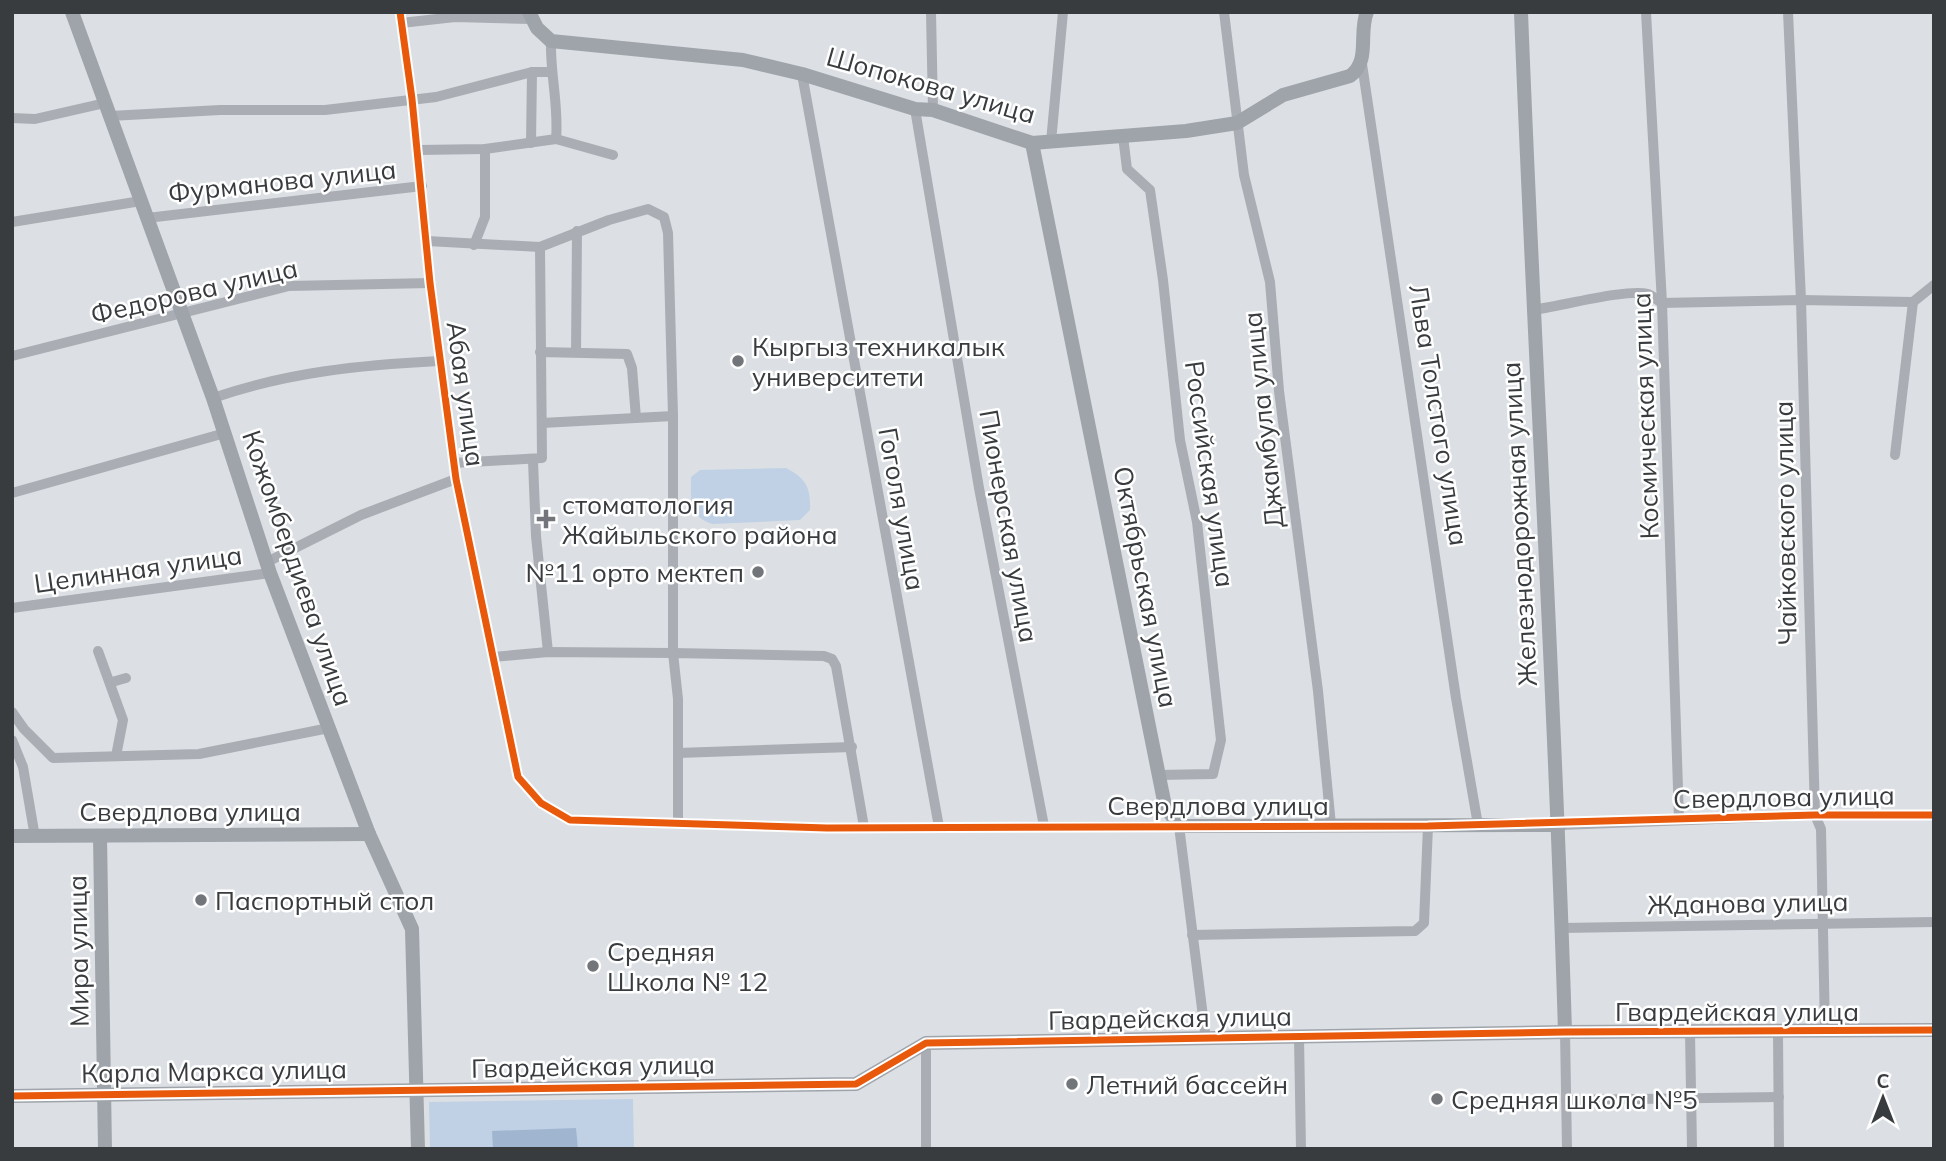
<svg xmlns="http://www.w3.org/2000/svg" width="1946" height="1161" font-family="Mulish,sans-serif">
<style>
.green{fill:#c0d1e5}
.water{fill:#a0b6d0}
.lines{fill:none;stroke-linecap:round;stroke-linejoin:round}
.street{stroke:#aaaeb4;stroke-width:10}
.secondary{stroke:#9fa4ab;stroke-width:14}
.cycleway-casing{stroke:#fff;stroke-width:11}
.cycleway{stroke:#e8590c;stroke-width:7}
.poi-dot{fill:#727579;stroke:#fff;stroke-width:2.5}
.labels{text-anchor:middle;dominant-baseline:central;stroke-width:5;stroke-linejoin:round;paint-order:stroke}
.street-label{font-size:26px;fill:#393c3f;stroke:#fff}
.poi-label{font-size:26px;fill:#393c3f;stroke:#fff;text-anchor:start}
</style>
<rect width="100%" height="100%" fill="#dce0e4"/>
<!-- green -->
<g class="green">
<path d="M786 468C806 478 811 488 810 510L800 520 713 524C688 517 691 499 691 477L700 470Z"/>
<path d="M633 1099 634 1149H430L429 1102Z"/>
</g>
<!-- water -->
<path class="water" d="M576 1128 578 1149H493L492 1131Z"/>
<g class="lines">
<!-- street -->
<g class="street">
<path d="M400 12 412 99 430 283 456 479 518 777 541 803 570 820 827 828 1179 826 1206 1040"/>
<path d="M931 12 933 110"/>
<path d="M1224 12 1244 175 1270 282 1279 391 1318 691 1331 825"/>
<path d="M1646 12 1662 303 1679 819"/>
<path d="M1788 12 1801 300 1815 815 1821 829 1825 1031"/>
<path d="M401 23 455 17 531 19"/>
<path d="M551 41C550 74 559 106 556 139"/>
<path d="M1362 64 1456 698 1478 825"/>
<path d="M802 74 939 827"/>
<path d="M915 109 979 488 1044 826"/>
<path d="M110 116 220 110H325L436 97 532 72H550"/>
<path d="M12 118 35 119 105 103"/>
<path d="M1123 136 1127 169 1150 190 1163 280 1180 440 1197 522 1221 740 1213 774 1158 775"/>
<path d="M1051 142 1063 12"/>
<path d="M531 143 532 72"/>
<path d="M418 150 485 149 556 139 613 155"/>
<path d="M147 218 422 186"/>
<path d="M12 222 141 201"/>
<path d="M427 241 540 247 609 220 648 209 664 217 668 233 673 416V653L548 652 493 657"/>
<path d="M474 245 485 217V149"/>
<path d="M1532 310C1558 307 1628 288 1648 294 1653 296 1658 301 1662 303L1801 300 1913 302"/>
<path d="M540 352 627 354 632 368 636 418"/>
<path d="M576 352 577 231"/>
<path d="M12 356 289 286 430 283"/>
<path d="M213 398C288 372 361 365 439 361"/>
<path d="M542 423 673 416"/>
<path d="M1895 455 1913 302 1934 285"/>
<path d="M533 461 536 536 548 652"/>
<path d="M454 463 542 458 540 247"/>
<path d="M12 493 225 433"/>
<path d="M267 562 361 515 456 479"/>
<path d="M12 608 270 573"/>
<path d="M98 651 123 720 116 756"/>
<path d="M112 682 126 678"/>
<path d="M12 712 24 729 53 758 199 754 329 728"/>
<path d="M12 740 23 767 35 837"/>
<path d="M678 753 852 747"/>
<path d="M678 823V699L673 653 824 656 832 659 836 666 864 827"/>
<path d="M1560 825 1815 815H1934"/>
<path d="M1562 928 1934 922"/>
<path d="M1192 935 1415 931 1424 923 1428 826"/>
<path d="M1565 1032 1567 1149"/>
<path d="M1690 1032 1692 1149"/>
<path d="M1778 1033 1779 1149"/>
<path d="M1299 1038 1301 1149"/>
<path d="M926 1043V1149"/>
<path d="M1566 1100 1779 1097"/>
</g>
<!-- secondary -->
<g class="secondary">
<path d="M72 12 213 398 270 573 369 834 412 929 418 1149"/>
<path d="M529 12 537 28 551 41 743 60 802 74 915 109 933 110 1032 143 1186 131 1237 123 1283 95 1350 76C1371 61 1358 33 1367 12"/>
<path d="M1521 12C1534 352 1555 692 1565 1032"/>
<path d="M1032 143 1165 806 1179 826 1560 825"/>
<path d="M12 836 369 834"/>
<path d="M100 836 105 1149"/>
<path d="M12 1096 856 1084 926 1043 1565 1032 1934 1030"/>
</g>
<!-- cycleway casing -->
<g class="cycleway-casing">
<g id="cycleway">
<path d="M400 12 412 99 430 283 456 479 518 777 541 803 570 820 827 828 1428 826 1815 815H1934"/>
<path d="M12 1096 856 1084 926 1043 1565 1032 1934 1030"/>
</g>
</g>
<!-- cycleway -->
<use href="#cycleway" class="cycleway"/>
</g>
<!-- markers -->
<g class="poi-dot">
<circle cx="738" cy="361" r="7"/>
<path d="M542.5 508.5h7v7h7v7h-7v7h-7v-7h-7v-7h7z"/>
<circle cx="758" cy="572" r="7"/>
<circle cx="201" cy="900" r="7"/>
<circle cx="593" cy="966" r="7"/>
<circle cx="1072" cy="1084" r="7"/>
<circle cx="1437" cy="1099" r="7"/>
</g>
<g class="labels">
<!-- street labels -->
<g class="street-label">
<text transform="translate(931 85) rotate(16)">Шопокова улица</text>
<text transform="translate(282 181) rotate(-6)">Фурманова улица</text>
<text transform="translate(194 291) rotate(-13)">Федорова улица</text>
<text transform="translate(466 394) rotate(82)">Абая улица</text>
<text transform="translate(1439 415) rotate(81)">Льва Толстого улица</text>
<text transform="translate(1645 416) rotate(-92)">Космическая улица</text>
<text transform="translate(1263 420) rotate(-96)">Джамбула улица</text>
<text transform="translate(1210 474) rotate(82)">Российская улица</text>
<text transform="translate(902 509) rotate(80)">Гоголя улица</text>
<text transform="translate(1785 523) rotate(-91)">Чайковского улица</text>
<text transform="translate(1519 524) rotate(-93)">Железнодорожная улица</text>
<text transform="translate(1009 526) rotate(80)">Пионерская улица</text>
<text transform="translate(298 568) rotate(71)">Кожомбердиева улица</text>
<text transform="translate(138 569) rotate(-8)">Целинная улица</text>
<text transform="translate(1146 587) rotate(79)">Октябрьская улица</text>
<text transform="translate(1784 797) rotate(-1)">Свердлова улица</text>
<text x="1218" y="805">Свердлова улица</text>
<text x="190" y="811">Свердлова улица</text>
<text transform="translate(1748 903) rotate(-1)">Жданова улица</text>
<text transform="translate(78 951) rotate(-91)">Мира улица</text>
<text x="1737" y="1011">Гвардейская улица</text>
<text transform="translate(1170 1018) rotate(-1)">Гвардейская улица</text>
<text transform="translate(593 1066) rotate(-1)">Гвардейская улица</text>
<text transform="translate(214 1071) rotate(-1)">Карла Маркса улица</text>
</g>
<!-- poi labels -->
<g class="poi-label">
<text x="752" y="346">Кыргыз техникалык<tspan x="752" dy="30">университети</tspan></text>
<text x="562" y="504">стоматология<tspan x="562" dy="30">Жайыльского района</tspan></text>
<text x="744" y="572" text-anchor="end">№11 орто мектеп</text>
<text x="215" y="900">Паспортный стол</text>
<text x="607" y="951">Средняя<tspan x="607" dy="30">Школа № 12</tspan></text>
<text x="1086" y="1084">Летний бассейн</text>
<text x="1451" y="1099">Средняя школа №5</text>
</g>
</g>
<!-- border -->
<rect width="1946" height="1161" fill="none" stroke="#393c3f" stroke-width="28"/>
<!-- north arrow -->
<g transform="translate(1883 1098)" stroke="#ffffff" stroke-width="5" paint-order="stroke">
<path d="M0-5L12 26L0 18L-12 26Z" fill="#393c3f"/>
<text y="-10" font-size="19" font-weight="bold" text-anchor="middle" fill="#393c3f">С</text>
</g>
</svg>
